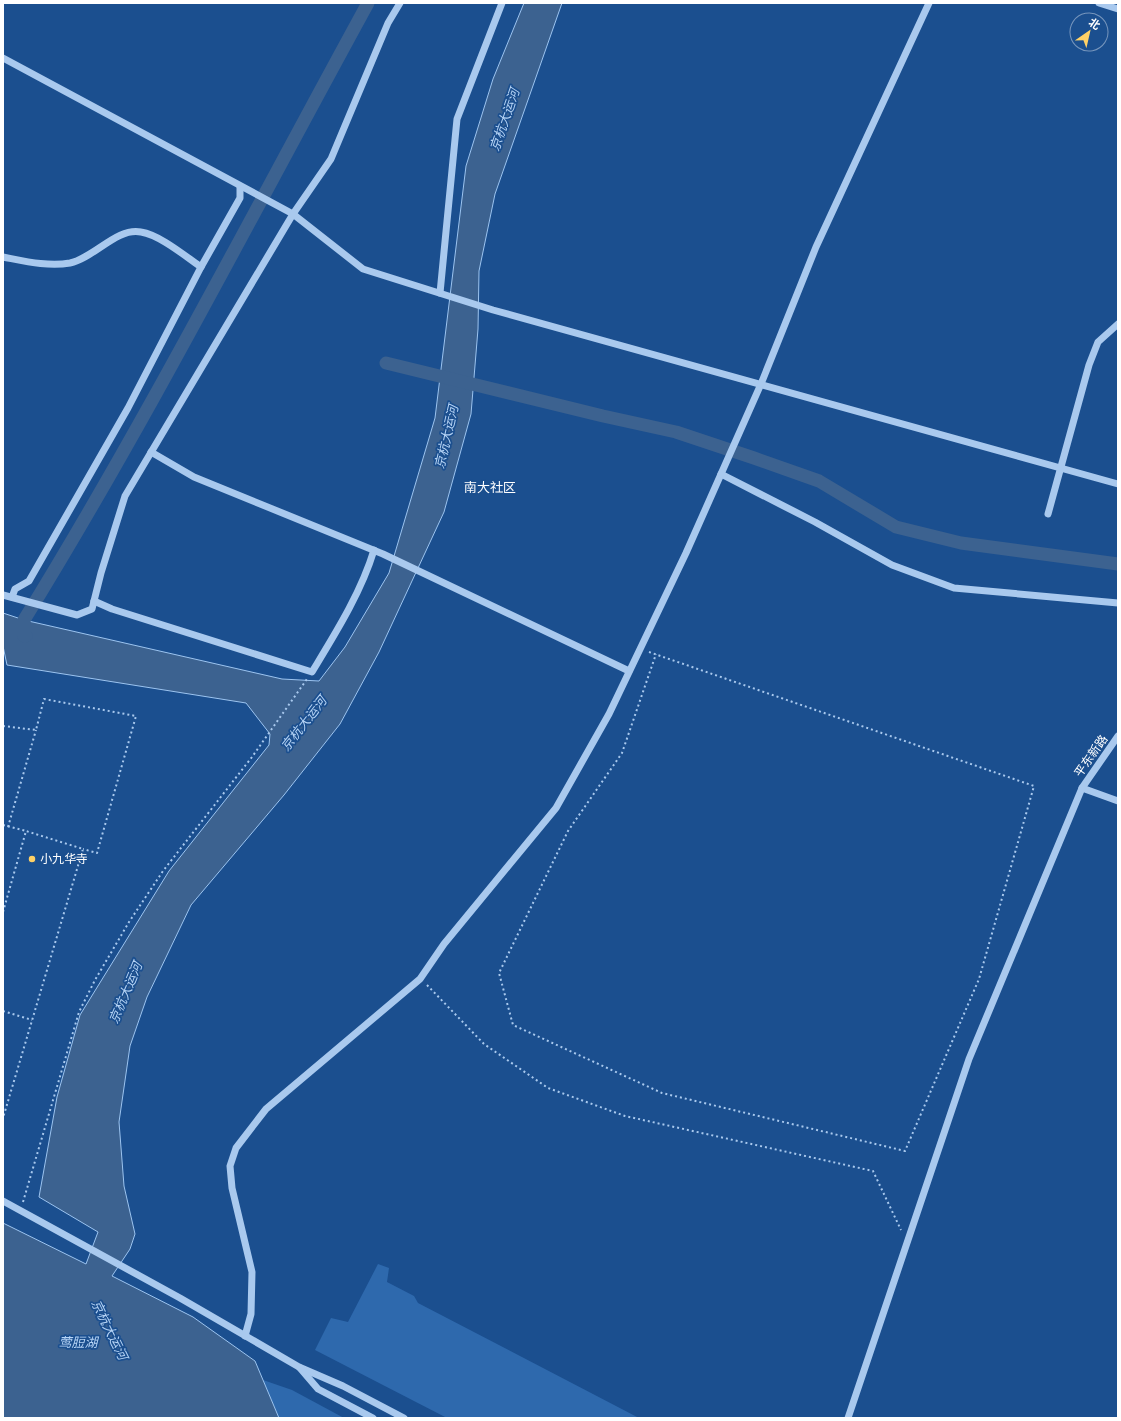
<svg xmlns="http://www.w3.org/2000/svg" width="1121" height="1421" font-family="'Varela Round','Noto Sans SC',sans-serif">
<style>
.green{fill:#2e69ad}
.water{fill:#3c6290;stroke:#9cc4f0}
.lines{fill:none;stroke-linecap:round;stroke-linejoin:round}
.canal{stroke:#3c6290;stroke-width:13}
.path{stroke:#a9c9ee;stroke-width:2;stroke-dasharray:2 3;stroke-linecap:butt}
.minor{stroke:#a9c9ee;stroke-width:7}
.poi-dot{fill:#ffd166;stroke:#1b4f8f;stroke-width:1.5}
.labels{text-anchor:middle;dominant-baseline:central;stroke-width:3.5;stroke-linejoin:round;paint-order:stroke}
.street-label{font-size:12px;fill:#fff;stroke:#1b4f8f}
.poi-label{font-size:12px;fill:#fff;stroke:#1b4f8f;text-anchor:start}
.water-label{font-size:13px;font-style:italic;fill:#b5d3f5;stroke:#1b4f8f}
.neighbourhood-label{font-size:13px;fill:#fff;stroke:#1b4f8f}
</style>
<rect width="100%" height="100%" fill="#1b4f8f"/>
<!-- green -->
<g class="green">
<path d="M378 1264 389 1268 387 1282 414 1296 418 1303 639 1418H447L315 1350 331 1318 348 1322Z"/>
<path d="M263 1380 292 1390 344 1418H279Z"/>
</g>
<!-- water -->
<path class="water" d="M524 3H562L495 194 479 271 478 329 471 414 444 512 379 652 340 724 284 795 191 905 147 997 130 1046 119 1122 124 1186 135 1234 130 1249 112 1276 193 1317 255 1361 279 1418H3V1223L86 1264 98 1232 39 1197 57 1097 80 1015 169 871 269 745 270 734 246 703 7 665 3 646V613L24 620 282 679 319 681 345 647 389 573 435 418 466 166 493 79Z"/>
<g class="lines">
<!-- canal -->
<g class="canal">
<path d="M386 363 603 416 676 432 754 458 819 481 896 527 961 543 1118 564"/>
<path d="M26 636H24V620C148 419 255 209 368 3"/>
</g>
<!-- path -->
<g class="path">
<path d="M649 652 1034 786 979 979 905 1151 662 1093 513 1025 499 973 568 831 622 753 656 654"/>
<path d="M3 726 36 730 44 699 136 716 97 853 83 849"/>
<path d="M3 825 26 831"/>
<path d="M8 827 36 730"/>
<path d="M3 912 26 831 83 849 3 1118"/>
<path d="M427 985 484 1044 548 1088 625 1116 873 1171 901 1230"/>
<path d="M3 1011 32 1020"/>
<path d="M23 1202 79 1012 95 980 129 922 163 871 252 757 307 679"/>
</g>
<!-- minor -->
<g class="minor">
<path d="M1099 3 1118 9"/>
<path d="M3 58 293 214 363 269 493 310 1118 484"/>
<path d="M3 257C24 261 48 267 70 263 94 258 117 227 141 232 160 235 185 256 201 267"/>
<path d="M440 293 457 119 502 3"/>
<path d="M151 452 194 477 383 554 629 671"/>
<path d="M721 474 815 522 892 565 954 588 1118 603"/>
<path d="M1048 514 1089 365 1098 342 1118 324"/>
<path d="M3 595 77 615 92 609 101 573 125 496 293 214 331 159 388 23 400 3"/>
<path d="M12 597 15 589 29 581 128 408 201 267 240 198V187"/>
<path d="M94 601 112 609 312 672C335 634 361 593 374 550"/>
<path d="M1082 788 1118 801"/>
<path d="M3 1201 180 1298 299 1367 343 1386 404 1418"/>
<path d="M245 1336 251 1314 252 1272 232 1188 230 1166 236 1148 266 1109 420 979 444 944 556 808 609 714 686 553 761 384 816 247 929 3"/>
<path d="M300 1368 318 1389 373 1418"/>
<path d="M848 1418 969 1059 1082 788 1118 736"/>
</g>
</g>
<!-- markers -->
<circle class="poi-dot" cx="32" cy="859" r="4"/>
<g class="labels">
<!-- street labels -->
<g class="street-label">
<text transform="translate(1091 756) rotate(-55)">平东新路</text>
</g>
<!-- poi labels -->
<g class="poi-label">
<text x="40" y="859">小九华寺</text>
</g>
<!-- water labels -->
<g class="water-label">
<text transform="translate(505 120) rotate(-71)">京杭大运河</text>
<text transform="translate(447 437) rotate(-77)">京杭大运河</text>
<text transform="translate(304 724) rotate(-52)">京杭大运河</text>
<text transform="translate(126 993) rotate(-67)">京杭大运河</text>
<text transform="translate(109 1330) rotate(64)">京杭大运河</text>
<text x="78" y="1343">莺脰湖</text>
</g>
<!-- neighbourhood labels -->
<g class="neighbourhood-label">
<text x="490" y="488">南大社区</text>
</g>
</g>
<!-- border -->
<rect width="1121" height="1421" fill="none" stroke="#ffffff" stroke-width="8"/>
<!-- north arrow -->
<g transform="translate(1089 32) rotate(34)"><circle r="19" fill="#1b4f8f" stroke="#7695bc"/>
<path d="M0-3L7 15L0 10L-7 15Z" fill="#ffd166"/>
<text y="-6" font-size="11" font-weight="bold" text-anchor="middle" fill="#ffffff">北</text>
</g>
</svg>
